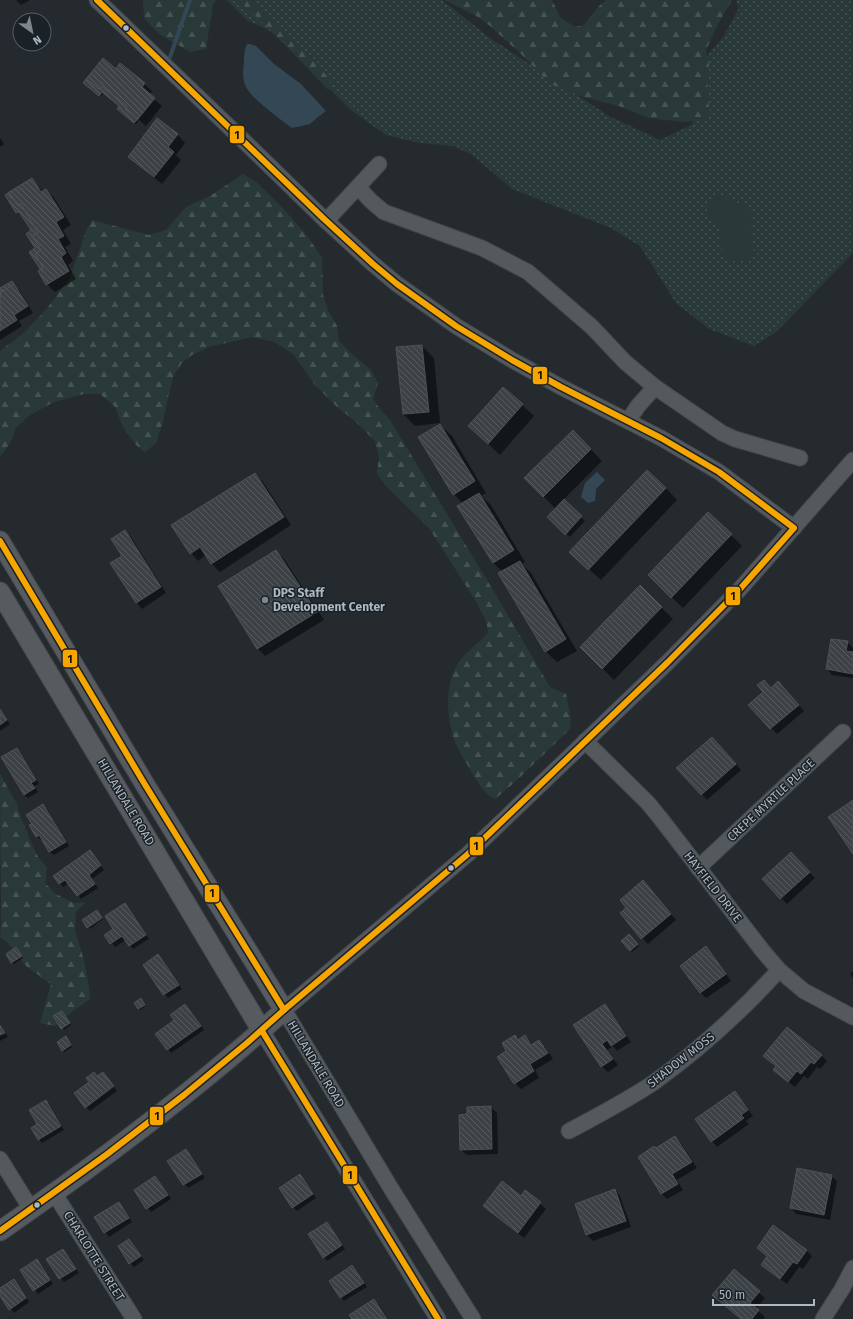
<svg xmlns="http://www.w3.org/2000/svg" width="853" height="1319" font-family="'Fira Sans',sans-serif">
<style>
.grass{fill:url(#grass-dots)}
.forest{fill:url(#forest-firs)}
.green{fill:#283937}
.water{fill:#344755}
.shadow{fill:#0007}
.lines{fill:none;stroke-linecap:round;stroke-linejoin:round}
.stream{stroke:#344755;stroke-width:4}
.building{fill:url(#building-back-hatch);stroke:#4d5257}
.minor-casing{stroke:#42464a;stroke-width:17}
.major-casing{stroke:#42474c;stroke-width:21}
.minor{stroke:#54595e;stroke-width:15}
.major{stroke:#575b5f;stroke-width:19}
.bus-1-casing{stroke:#1a2228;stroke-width:9}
.bus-1{stroke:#f7a600;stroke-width:6}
.bus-dot{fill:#aeb8c1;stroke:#1a2228;stroke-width:1.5}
.poi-dot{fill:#7e868e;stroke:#1a2228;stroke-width:1.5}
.labels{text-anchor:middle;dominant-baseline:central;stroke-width:3;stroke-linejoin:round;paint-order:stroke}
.poi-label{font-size:12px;font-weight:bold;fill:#aeb8c1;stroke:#1a2228;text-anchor:start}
.street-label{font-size:12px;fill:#aeb8c1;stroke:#1a2228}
.line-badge{stroke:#1a2228;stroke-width:1.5}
.pale-badge-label{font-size:11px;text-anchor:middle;font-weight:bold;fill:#111}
</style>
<defs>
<pattern id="grass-dots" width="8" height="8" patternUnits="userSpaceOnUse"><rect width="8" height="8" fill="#283937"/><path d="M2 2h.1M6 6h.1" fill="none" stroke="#455452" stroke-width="1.8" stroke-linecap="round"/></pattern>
<pattern id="forest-firs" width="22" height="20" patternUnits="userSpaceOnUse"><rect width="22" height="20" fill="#283937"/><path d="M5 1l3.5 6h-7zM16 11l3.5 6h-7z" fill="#455452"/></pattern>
<pattern id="building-back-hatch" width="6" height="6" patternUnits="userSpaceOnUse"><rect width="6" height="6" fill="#3d4246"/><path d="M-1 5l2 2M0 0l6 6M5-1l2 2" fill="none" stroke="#565b5f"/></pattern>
</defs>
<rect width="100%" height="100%" fill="#252a2f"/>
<!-- grass -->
<path class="grass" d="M227 0H442L490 38 609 116 660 140 691 125 703 102 705 58 723 37 739 8 736 0H853V253L776 332 754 346 709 329 676 303 640 246 611 228 512 189 471 154 453 146 420 143 386 135 351 110 272 32 247 20Z"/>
<!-- forest -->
<g class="forest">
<path d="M143 0H216L213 5 206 49 190 52 159 34 144 18Z"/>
<path d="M238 0H255L326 75 335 90 327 89 285 44Z"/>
<path d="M444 0H551L553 2 560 17 575 27 584 25 598 7 606 0H732L718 24 706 50 709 64 707 94 710 112 703 120 684 122 648 118 619 106 583 97 550 84 522 55 490 26 475 15Z"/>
<path d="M243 174 256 182 281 206 308 237 322 258 323 295 328 310 337 326 339 341 354 356 371 370 378 383 373 399 380 409 390 420 496 595 550 687 566 694 571 720 570 729 515 782 495 799C483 793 477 781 470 769 465 761 459 752 455 742 447 720 445 692 454 671 461 654 478 645 488 632L486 621 477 603 429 528 386 486 377 474 379 456 375 441 356 422 336 406 315 385 293 354 274 342 252 337 209 347 192 355 182 363 174 375 168 397 163 422 156 443 145 452 136 445 124 429 115 407 100 394H84L54 402 30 415 16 428 10 443 0 457V351L25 332 48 307 70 278 86 231 92 220 149 235 166 230 186 207 210 196Z"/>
<path d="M0 774 17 804 20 815 31 842 37 855 47 868 45 883 56 894 73 903 86 902 76 912 75 931 84 960 89 987 90 999 69 1014 55 1026 40 1023 51 984 27 967 7 942 0 938 1 922Z"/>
</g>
<!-- green -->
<path class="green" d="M719 196C729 197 752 207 752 219 752 225 750 229 751 234 752 240 755 246 753 252 750 261 733 265 727 258 717 250 724 239 720 229 719 225 716 223 713 220 703 211 710 200 719 196Z"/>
<!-- water -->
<g class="water">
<path d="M247 44H250L256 46 274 64 301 84 326 111 318 117 310 124 292 128C280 119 252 99 246 87 242 80 243 70 244 62 244 56 244 50 247 44Z"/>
<path d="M597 472 605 480 596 489 595 501 588 503 581 497 585 483Z"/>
</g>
<!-- shadow -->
<g class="shadow">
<path d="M16 0H30L21 5Z"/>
<path d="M116 70 144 84 152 91 149 95 162 106 146 126 139 120 136 124 118 109 120 106 104 93 101 96 86 84Z"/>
<path d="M157 119 178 135 185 143 176 155 181 160 162 184 137 164 129 157Z"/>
<path d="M0 138 4 144 0 147Z"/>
<path d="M32 179 43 192 46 190 54 198 71 225 63 230 71 244 65 247 73 261 68 265 76 279 55 292 47 284 42 270 31 252 36 249 32 231 21 213 19 214 17 213Z"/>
<path d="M15 287 20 291 33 313 19 321 22 326 0 340V289Z"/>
<path d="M422 346 434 358 440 423 415 426 403 414 397 348Z"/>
<path d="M522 405 534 416 500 455 469 426Z"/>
<path d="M440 425 452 436 486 493 481 496 491 505 525 562 522 564 531 573 577 651 557 662 545 651 503 572 493 563 463 504 454 494Z"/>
<path d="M573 431 602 461 563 500 585 521 570 537 548 517 556 509 525 478Z"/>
<path d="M255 474 263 482 291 525 220 572 212 564 206 555 198 561 191 553Z"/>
<path d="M666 488 677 500 601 580 582 563Z"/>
<path d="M125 531 131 537 166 593 142 609 137 603 112 564 123 556Z"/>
<path d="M731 535 742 546 683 608 661 587Z"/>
<path d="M276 551 284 559 324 620 265 656 257 648Z"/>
<path d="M640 586 673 619 614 680 581 647Z"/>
<path d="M847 642 853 648V678L832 675 827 669Z"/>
<path d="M784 688 804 711 777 734 750 705Z"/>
<path d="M0 710 10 724 0 731Z"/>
<path d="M718 744 741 770 707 800 678 768Z"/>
<path d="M16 749 20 752 39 784 34 786 38 792 28 798 24 795Z"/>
<path d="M43 806 47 809 69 846 54 855 50 852 43 839 41 840 37 836 33 824Z"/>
<path d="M90 851 104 870 92 879 98 888 81 899 69 883 63 887 54 876Z"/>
<path d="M797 859 815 878 787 904 763 879Z"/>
<path d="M648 887 676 920 648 944 642 938Z"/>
<path d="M124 904 149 939 133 949 126 940 115 947 106 935 114 929Z"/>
<path d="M98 912 103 919 90 929 83 920Z"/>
<path d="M629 935 639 946 632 952 622 941Z"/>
<path d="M706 948 711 953 731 981 706 998 701 993 681 966Z"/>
<path d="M18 950 23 958 14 964 12 962Z"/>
<path d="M158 955 182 989 168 998 144 965Z"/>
<path d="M853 971V978L850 974Z"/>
<path d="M142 1001 146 1006 140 1010 135 1003Z"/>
<path d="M185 1006 204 1030 171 1053 168 1049Z"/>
<path d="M604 1006 610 1011 631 1042 617 1051 613 1046 607 1050 618 1065 608 1072 602 1067 574 1026Z"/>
<path d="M63 1013 71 1025 64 1030 54 1016Z"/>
<path d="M0 1024 8 1037 0 1041Z"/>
<path d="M515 1036 519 1040 525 1036 533 1045 539 1041 545 1047 553 1059 535 1070 539 1078 521 1089 515 1083 498 1057 508 1051Z"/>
<path d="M67 1039 72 1047 64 1052 63 1050Z"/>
<path d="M821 1055 827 1061 820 1069 817 1067 808 1079 804 1076 795 1087 780 1075 776 1067 764 1056Z"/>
<path d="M103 1073 117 1091 90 1111 86 1107Z"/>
<path d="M735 1092 740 1098 753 1116 746 1121 749 1124 717 1147 712 1141Z"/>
<path d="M46 1101 50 1105 64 1130 42 1143 39 1139 38 1124Z"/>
<path d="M491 1107 497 1113 498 1154 467 1155 461 1150 468 1115Z"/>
<path d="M675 1137 681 1143 697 1168 677 1180 683 1190 667 1199 661 1193Z"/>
<path d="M185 1150 205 1178 188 1188 169 1161Z"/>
<path d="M831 1176 837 1181 830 1220 796 1214 791 1208Z"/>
<path d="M155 1177 171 1199 151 1212 135 1190Z"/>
<path d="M303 1179 316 1198 297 1211 293 1207Z"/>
<path d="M615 1190 620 1196 631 1227 593 1241 587 1235 576 1204Z"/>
<path d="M525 1191 546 1209 524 1238 484 1206 521 1197Z"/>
<path d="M119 1203 132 1222 109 1237 96 1217Z"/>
<path d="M327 1223 345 1249 327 1261 324 1257Z"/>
<path d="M129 1240 144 1260 134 1267 130 1263Z"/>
<path d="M758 1248 807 1251 812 1256 803 1269 799 1267 787 1284 768 1270 762 1265 768 1257Z"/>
<path d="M63 1250 79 1273 64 1282 48 1260Z"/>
<path d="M40 1264 53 1284 38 1294 21 1270Z"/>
<path d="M352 1267 367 1287 344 1301 341 1297Z"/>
<path d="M734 1271 765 1298 756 1309 765 1317 763 1319H742Z"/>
<path d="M14 1280 29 1302 14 1313 0 1294V1289Z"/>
<path d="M374 1300 380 1306 388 1319H353Z"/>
</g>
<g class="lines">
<!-- stream -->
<path class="stream" d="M170 57 190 0"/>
</g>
<!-- building -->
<g class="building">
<path d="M103 58 116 69 120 63 145 83 142 87 155 98 138 119 125 109 127 106 101 86 99 89 86 79Z"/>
<path d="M86 79 99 89 101 86 127 106 125 109 138 119 134 123 117 109 119 106 102 92 99 96 83 83Z"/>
<path d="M157 118 178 134 168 147 174 152 154 177 128 157Z"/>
<path d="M32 178 41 192 46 189 64 217 56 222 64 236 58 239 66 253 61 257 69 271 46 285 38 271 43 268 35 254 41 250 32 236 38 233 21 204 18 206 9 192Z"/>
<path d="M9 192 18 206 21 204 38 233 32 236 41 250 35 254 43 268 40 269 29 252 35 248 26 234 31 230 19 212 16 213 5 195Z"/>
<path d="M12 281 14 284 0 293 2 295 0 297V288Z"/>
<path d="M14 284 28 306 14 315 17 320 0 331V297L2 295 0 293Z"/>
<path d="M422 345 429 412 403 414 396 347Z"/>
<path d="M503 387 523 404 488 444 468 426Z"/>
<path d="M440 424 475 481 453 495 418 437Z"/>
<path d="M573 430 591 449 543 497 524 478Z"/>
<path d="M647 470 666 488 588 570 569 552Z"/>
<path d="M255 473 284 517 211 564 200 547 190 554 171 525Z"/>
<path d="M479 493 514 550 493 563 457 506Z"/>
<path d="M564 499 582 516 565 535 547 517Z"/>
<path d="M708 512 732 534 671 598 648 575Z"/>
<path d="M125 530 161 587 136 603 110 563 122 556 111 539Z"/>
<path d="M276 550 317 612 257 649 218 586Z"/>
<path d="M520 561 566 639 545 652 498 573Z"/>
<path d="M640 585 662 607 602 669 580 647Z"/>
<path d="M831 639 848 641 846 651 853 652V674L826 669Z"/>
<path d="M764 680 771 688 778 681 799 705 770 729 748 705 763 692 757 685Z"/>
<path d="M0 709 7 720 0 725Z"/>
<path d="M712 737 736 764 701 795 676 768Z"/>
<path d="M17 748 36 780 31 783 35 788 24 795 1 757Z"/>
<path d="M853 800V854L828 817Z"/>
<path d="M43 804 66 842 49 852 39 835 36 837 29 825 32 824 26 815Z"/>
<path d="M90 850 101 865 89 875 95 884 77 896 65 880 59 884 53 876Z"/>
<path d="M791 852 810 872 780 899 762 879Z"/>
<path d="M643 880 671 914 641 939 620 913 626 908 620 900Z"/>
<path d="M125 903 146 935 129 946 122 936 110 944 104 935 113 929 105 916Z"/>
<path d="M97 910 102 918 87 928 82 920Z"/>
<path d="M629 934 638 944 630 951 621 941Z"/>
<path d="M706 946 726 974 700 993 680 966Z"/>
<path d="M16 947 22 956 11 963 6 954Z"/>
<path d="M158 954 179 985 163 995 143 965Z"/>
<path d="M141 998 145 1005 138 1009 134 1003Z"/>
<path d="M185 1004 201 1026 167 1050 155 1034 174 1020 170 1015Z"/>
<path d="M605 1004 626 1036 611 1046 607 1040 602 1044 613 1059 601 1067 573 1025Z"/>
<path d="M62 1011 70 1023 61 1029 53 1016Z"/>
<path d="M0 1025 5 1033 0 1035Z"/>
<path d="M787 1027 822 1055 814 1064 811 1062 801 1074 797 1071 788 1082 773 1070 776 1066 763 1056Z"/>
<path d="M515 1035 518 1040 525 1035 531 1045 539 1040 548 1053 530 1064 534 1071 514 1084 497 1057 506 1051 502 1043Z"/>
<path d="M66 1036 71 1045 62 1051 57 1042Z"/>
<path d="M94 1072 97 1076 103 1072 114 1086 85 1108 74 1093 89 1082 86 1078Z"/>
<path d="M735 1091 748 1110 741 1115 744 1118 711 1142 695 1119Z"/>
<path d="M46 1100 61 1126 38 1140 31 1128 37 1124 29 1110Z"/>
<path d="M491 1106 492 1149 460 1150 459 1115 467 1114V1107Z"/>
<path d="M675 1136 692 1162 672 1174 678 1184 661 1194 638 1157 654 1146 656 1148Z"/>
<path d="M186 1149 202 1174 183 1185 167 1161Z"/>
<path d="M797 1168 832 1175 824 1215 790 1208Z"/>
<path d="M300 1174 313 1194 292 1208 279 1188Z"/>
<path d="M155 1176 168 1195 146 1209 134 1190Z"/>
<path d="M502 1181 521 1196 525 1190 541 1202 518 1233 483 1206Z"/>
<path d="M615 1189 626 1221 586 1235 575 1204Z"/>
<path d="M119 1202 129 1218 104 1233 94 1217Z"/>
<path d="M327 1222 342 1245 323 1258 308 1234Z"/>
<path d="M773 1225 807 1250 797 1264 793 1262 780 1279 761 1265 767 1256 757 1248Z"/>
<path d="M129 1239 141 1256 129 1264 118 1246Z"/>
<path d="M63 1249 76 1269 59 1279 46 1259Z"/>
<path d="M37 1259 50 1280 33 1291 20 1270Z"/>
<path d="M352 1265 364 1283 340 1298 329 1281Z"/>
<path d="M734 1269 760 1291 750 1303 759 1310 752 1319H741L712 1295Z"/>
<path d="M14 1279 26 1298 9 1310 0 1296V1288Z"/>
<path d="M374 1299 387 1319H352L349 1315Z"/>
</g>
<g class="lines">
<!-- minor casing -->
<g class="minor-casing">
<g id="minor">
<path d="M97 0 248 145 323 218 373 264 397 284 456 326 512 360 561 387 661 438 719 472 794 528"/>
<path d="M358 187 371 201 384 212 482 248 528 272 592 327 625 362 655 387 722 433 735 439 800 458"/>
<path d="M326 221 379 164"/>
<path d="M628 421 638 406 655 387"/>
<path d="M585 741 648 803 661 819 762 950 779 970 804 991 853 1017"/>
<path d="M698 868 843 732"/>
<path d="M262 1031 438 1319"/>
<path d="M569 1131C597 1116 626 1101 653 1083 699 1050 741 1012 779 970"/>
<path d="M0 1159 31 1209"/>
<path d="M54 1193 134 1319"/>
<path d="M473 1319 392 1190 284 1010 468 854 668 662 740 589 853 460"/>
<path d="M823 1319 842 1289 853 1268"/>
</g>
</g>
<!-- major casing -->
<g class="major-casing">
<g id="major">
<path d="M0 541 144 783 284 1010C260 1033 234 1054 209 1075 142 1130 71 1182 0 1231"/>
<path d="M0 592 262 1031"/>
</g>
</g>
<!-- minor -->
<use href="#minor" class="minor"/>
<!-- major -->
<use href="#major" class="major"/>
<!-- bus-1 casing -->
<g class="bus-1-casing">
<g id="bus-1">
<path d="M0 541 144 783 284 1010"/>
<path d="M262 1031 438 1319"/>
<path d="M0 1231 106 1155 184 1095 247 1043 284 1010 468 854 668 662 740 589 794 528 719 472 661 438 561 387 512 360 456 326 397 284 373 264 323 218 97 0"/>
</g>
</g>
<!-- bus-1 -->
<use href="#bus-1" class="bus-1"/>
</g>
<!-- markers -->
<g class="bus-dot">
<circle cx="126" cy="28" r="3.5"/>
<circle cx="451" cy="868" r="3.5"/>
<circle cx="37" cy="1205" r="3.5"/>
</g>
<circle class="poi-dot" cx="265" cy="600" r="4"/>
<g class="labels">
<!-- poi labels -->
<g class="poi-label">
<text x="273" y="593">DPS Staff<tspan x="273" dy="14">Development Center</tspan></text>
</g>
<!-- street labels -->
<g class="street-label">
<text transform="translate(771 800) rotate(-43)">CREPE MYRTLE PLACE</text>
<text transform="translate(126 802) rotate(59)">HILLANDALE ROAD</text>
<text transform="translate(713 887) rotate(52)">HAYFIELD DRIVE</text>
<text transform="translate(681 1060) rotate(-38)">SHADOW MOSS</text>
<text transform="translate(316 1064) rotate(59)">HILLANDALE ROAD</text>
<text transform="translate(94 1256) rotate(58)">CHARLOTTE STREET</text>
</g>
</g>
<g class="line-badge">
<rect x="229" y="125" width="16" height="19" rx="4" fill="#f7a600"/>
<rect x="532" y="366" width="16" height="19" rx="4" fill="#f7a600"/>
<rect x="725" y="586" width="16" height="20" rx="4" fill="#f7a600"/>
<rect x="62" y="649" width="16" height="19" rx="4" fill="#f7a600"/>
<rect x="469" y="836" width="15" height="20" rx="4" fill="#f7a600"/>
<rect x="204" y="884" width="16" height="19" rx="4" fill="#f7a600"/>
<rect x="149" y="1106" width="15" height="20" rx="4" fill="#f7a600"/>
<rect x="342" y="1165" width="16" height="20" rx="4" fill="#f7a600"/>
</g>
<g class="pale-badge-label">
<text x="237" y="139">1</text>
<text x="540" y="379">1</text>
<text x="733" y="600">1</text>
<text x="70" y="663">1</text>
<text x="476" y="850">1</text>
<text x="212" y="897">1</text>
<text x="157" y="1120">1</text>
<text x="350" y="1179">1</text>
</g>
<!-- north arrow -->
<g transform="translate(32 32) rotate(147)"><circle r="19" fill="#1a2228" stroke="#555e65"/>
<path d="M0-3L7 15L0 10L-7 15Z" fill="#7e868e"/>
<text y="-6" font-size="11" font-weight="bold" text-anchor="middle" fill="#aeb8c1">N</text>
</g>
<!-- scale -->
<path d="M713 1299v6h101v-6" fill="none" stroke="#aeb8c1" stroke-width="2"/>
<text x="719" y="1299" font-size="12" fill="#aeb8c1" stroke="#1a2228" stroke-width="3" paint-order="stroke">50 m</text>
</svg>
